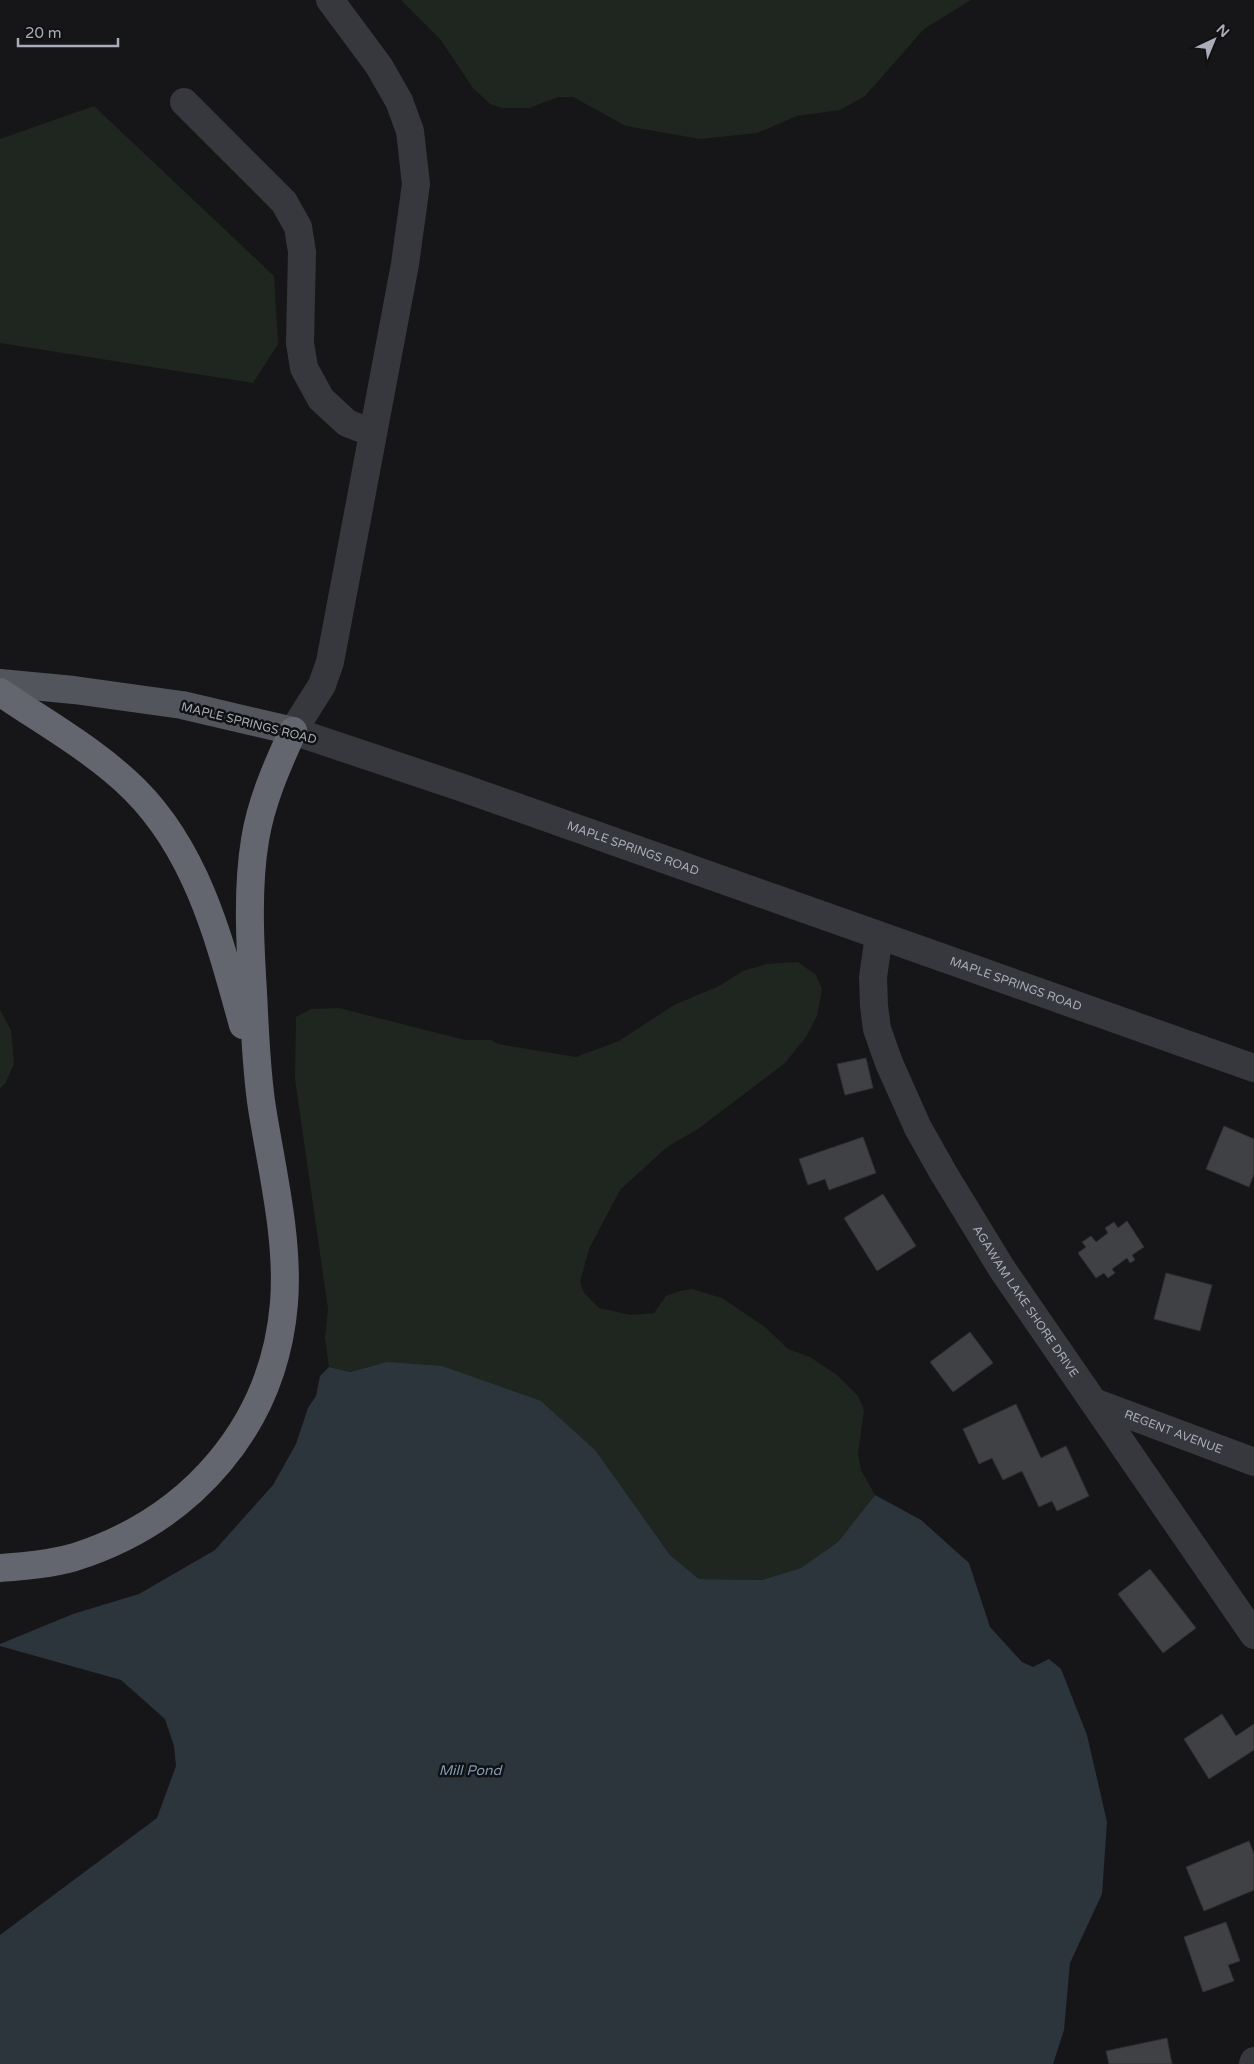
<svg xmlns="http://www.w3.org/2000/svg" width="1254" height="2064" font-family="'Varela Round',sans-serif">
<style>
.green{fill:#1e261f}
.water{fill:#2c353c}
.building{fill:#404145;stroke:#303034}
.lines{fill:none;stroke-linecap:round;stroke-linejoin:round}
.minor{stroke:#37383d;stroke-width:28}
.major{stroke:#53555c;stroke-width:28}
.highway{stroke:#63666e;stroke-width:28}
.labels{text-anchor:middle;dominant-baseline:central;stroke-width:5;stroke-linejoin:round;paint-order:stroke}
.street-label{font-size:12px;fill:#a8adb8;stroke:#111113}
.water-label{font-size:14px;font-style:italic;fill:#7f9bb3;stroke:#111113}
</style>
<rect width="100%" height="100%" fill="#161618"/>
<!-- green -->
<g class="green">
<path d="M401 0H971L924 29 865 96 840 110 797 116 757 133 700 139 626 126 573 97H558L529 108H502L490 104 473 88 440 39Z"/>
<path d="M94 106 274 276 278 344 253 383 0 343V139Z"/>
<path d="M798 962 816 975 822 989 817 1016 806 1037 785 1063 698 1129 667 1147 620 1190 589 1249 580 1282 584 1293 599 1308 631 1315 654 1313 666 1296 680 1291 692 1289 722 1298 765 1327 788 1349 810 1357 837 1375 858 1396 864 1410 858 1454 861 1470 875 1495 838 1542 802 1568 762 1580 699 1579 670 1555 596 1451 387 1362 350 1372 329 1367 325 1338 328 1309 295 1079 296 1017 311 1009 339 1008 465 1040H491L498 1044 576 1057 619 1041 674 1005 719 986 743 971 767 964Z"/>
<path d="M0 1010 11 1030 14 1064 5 1084 0 1088Z"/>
</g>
<!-- water -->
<path class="water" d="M387 1362 442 1366 541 1401 596 1451 670 1555 699 1579 762 1580 801 1568 838 1542 875 1495 921 1520 969 1563 990 1627 1022 1662 1033 1667 1049 1659 1061 1669 1087 1735 1107 1822 1102 1894 1070 1963 1064 2030 1053 2064H0V1935L157 1818 176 1766 174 1746 165 1719 121 1680 0 1646V1644L73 1614 139 1594 215 1550 273 1485 296 1444 308 1408 316 1396 320 1376 329 1367 350 1372Z"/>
<!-- building -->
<g class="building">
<path d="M866 1058 873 1088 845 1095 837 1064Z"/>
<path d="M1224 1126 1254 1139V1174L1249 1187 1206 1169Z"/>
<path d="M863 1137 876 1173 829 1190 825 1179 808 1185 799 1159Z"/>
<path d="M883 1194 916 1246 877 1271 844 1218Z"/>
<path d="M1127 1221 1144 1247 1132 1255 1135 1260 1130 1263 1127 1258 1112 1269 1115 1273 1108 1278 1104 1273 1096 1278 1078 1253 1086 1247 1082 1242 1091 1236 1096 1242 1108 1233 1105 1228 1114 1222 1118 1228Z"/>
<path d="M1166 1273 1212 1285 1200 1331 1154 1319Z"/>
<path d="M970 1332 993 1363 953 1392 930 1362Z"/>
<path d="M1016 1404 1041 1458 1066 1446 1089 1496 1057 1511 1052 1501 1039 1507 1022 1471 1003 1480 992 1458 979 1464 963 1429Z"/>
<path d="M1150 1569 1196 1628 1163 1653 1118 1594Z"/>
<path d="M1222 1714 1236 1736 1254 1724V1750L1209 1779 1184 1739Z"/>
<path d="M1249 1841 1254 1854V1890L1204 1911 1186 1867Z"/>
<path d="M1226 1922 1240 1961 1228 1965 1234 1981 1203 1992 1184 1937Z"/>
<path d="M1167 2038 1172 2064H1109L1106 2051Z"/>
</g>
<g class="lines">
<!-- minor -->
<g class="minor">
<path id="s1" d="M330 0 379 66 399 101 410 131 416 184 405 264 330 662 322 685 293 731 463 788 1254 1068"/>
<path d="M184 102 284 202 298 227 302 252 300 343 304 368 321 399 347 423 373 433"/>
<path id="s2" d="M879 936 873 977 874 1006 877 1029 889 1063 918 1128 944 1174 1002 1269 1254 1635"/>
<path id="s3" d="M1094 1402 1254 1462"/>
<path d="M1253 2064 1254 2061"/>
</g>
<!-- major -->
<path class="major" d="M0 683 74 690 182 705 293 731"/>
<!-- highway -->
<g class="highway">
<path d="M0 692C45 723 96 751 135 790 198 853 220 942 243 1025"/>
<path d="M0 1568C25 1566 51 1564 75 1557 191 1520 274 1426 284 1303 289 1239 272 1171 262 1108 256 1069 255 1031 253 992 250 944 247 888 255 840 261 802 277 766 293 731"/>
</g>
</g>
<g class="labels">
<!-- street labels -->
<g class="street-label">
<text transform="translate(249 723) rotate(14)">MAPLE SPRINGS ROAD</text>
<text stroke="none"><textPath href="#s1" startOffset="1132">MAPLE SPRINGS ROAD</textPath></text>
<text stroke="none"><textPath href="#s1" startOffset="1538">MAPLE SPRINGS ROAD</textPath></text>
<text stroke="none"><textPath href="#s2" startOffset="405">AGAWAM LAKE SHORE DRIVE</textPath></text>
<text stroke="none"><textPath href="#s3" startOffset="85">REGENT AVENUE</textPath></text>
</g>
<!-- water labels -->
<g class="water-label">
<text x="470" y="1770">Mill Pond</text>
</g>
</g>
<!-- north arrow -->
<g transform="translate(1214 40) rotate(44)" stroke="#111113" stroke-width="4" paint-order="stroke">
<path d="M0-4L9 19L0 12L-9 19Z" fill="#a8adb8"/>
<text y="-8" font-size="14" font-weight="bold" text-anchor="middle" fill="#a8adb8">N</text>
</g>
<!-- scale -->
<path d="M18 38v8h100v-8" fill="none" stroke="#a8adb8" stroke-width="2.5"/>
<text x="25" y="38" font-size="15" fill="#a8adb8" stroke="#111113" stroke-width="4" paint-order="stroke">20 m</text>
</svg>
